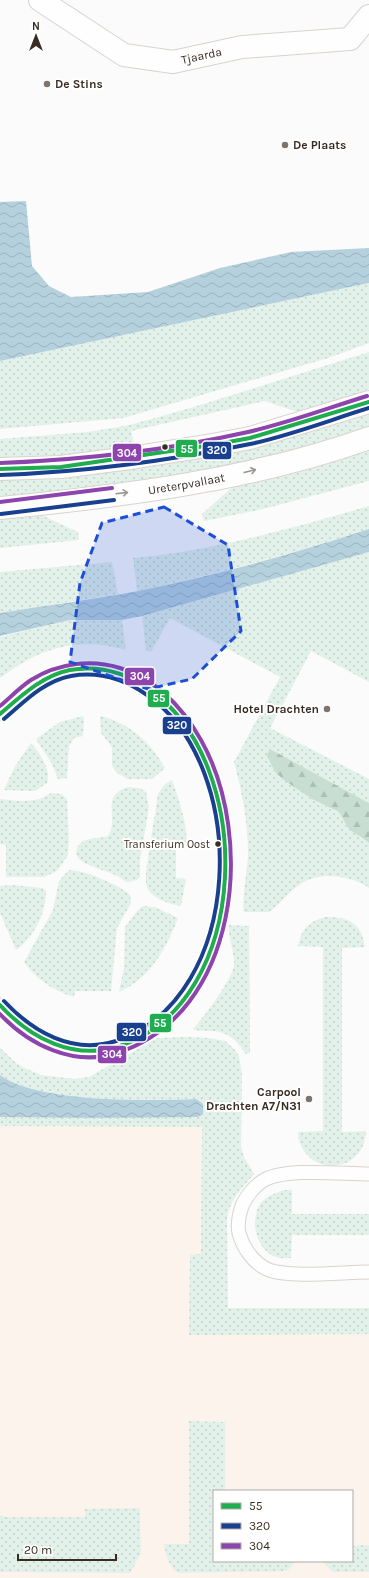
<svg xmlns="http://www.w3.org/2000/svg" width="369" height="1578" font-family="Karla,sans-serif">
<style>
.built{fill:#fbf3ec;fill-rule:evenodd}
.grass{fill:url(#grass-dots)}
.forest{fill:url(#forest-firs)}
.water{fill:url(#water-waves)}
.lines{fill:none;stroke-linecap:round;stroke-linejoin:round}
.lane-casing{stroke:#d9d3ce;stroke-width:15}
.street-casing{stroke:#d9d3ce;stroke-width:24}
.secondary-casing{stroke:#d9d3ce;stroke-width:24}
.lane{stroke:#fefefe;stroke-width:13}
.street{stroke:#fefefe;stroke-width:22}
.secondary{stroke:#fefefe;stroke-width:22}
.bus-1-casing{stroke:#fff;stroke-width:7}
.bus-2-casing{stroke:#fff;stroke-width:7}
.bus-3-casing{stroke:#fff;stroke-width:7}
.bus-1{stroke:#1fad4f;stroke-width:4}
.bus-2{stroke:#19408f;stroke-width:4}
.bus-3{stroke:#8e44ad;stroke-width:4}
.oneway{stroke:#9b9590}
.marked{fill:#1d4ed8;fill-opacity:0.2;stroke:#1d4ed8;stroke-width:3;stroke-dasharray:8 5;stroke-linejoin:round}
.poi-dot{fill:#7c746e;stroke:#fff;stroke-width:1.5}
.bus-dot{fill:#382c22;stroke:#fff;stroke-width:1.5}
.labels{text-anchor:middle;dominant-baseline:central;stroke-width:4;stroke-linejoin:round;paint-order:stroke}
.bus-label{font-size:11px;fill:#382c22;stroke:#fff;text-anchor:end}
.street-label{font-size:12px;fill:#382c22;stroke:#fff}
.poi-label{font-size:12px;font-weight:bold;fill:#382c22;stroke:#fff;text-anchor:start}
.line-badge{stroke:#fff;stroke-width:1.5}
.badge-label{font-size:11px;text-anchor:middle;font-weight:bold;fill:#fff}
</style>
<defs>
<pattern id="grass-dots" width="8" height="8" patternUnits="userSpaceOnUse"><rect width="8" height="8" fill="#e2f1e9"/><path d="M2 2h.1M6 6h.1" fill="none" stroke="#c3cfc8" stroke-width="1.8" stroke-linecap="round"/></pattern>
<pattern id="forest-firs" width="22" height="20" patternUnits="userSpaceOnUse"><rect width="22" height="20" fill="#c8ded3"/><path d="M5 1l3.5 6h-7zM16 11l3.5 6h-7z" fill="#adbfb5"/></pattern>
<pattern id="water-waves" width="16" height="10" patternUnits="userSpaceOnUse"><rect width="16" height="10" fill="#b4d1dd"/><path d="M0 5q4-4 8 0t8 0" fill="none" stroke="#9cb4bd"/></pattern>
</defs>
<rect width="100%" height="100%" fill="#fbfbfb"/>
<!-- built -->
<path class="built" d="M0 1109 203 1114 219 1322 369 1315V1578H0ZM214 1491H352V1561H214Z"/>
<!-- grass -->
<g class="grass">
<path d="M369 283V343L328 358 123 418 0 429V361Z"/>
<path d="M369 352V389L304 414 265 401 131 431 136 451 0 462V439L88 432 130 425 194 407Z"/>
<path d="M369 409V431L259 462 97 490 0 499V480Z"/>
<path d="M369 448V481L263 509 204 521 202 514 237 483Z"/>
<path d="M369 506V529C293 554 215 574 137 591L133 558C213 551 292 528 369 506Z"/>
<path d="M35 512 78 532 79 540 0 548V516Z"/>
<path d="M369 552V682L311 651 270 728 369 779V803L272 750 269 761 275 772 312 799 339 812 359 837 369 843V888C353 876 322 872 304 882 290 889 282 903 269 912H244C241 904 248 866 248 854 248 822 242 792 234 762L280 677 170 618 151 652 146 650 142 616Z"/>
<path d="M112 562 118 594 0 613V572Z"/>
<path d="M90 619 122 620 126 650C78 636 39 648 0 678V637L70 620Z"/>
<path d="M83 716 84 720 83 736 74 738 69 746 67 778 58 779 52 764 36 739 60 722Z"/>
<path d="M100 716C130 723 150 742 165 768L152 779H128L117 773 112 766V747L101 733Z"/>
<path d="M31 743C39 752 52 771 47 783L35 791 4 790 14 768Z"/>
<path d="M172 780C179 800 186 820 187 842H176V878L186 879 181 906C169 904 149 898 146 884 146 880 146 875 146 871L158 794 165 784Z"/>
<path d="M128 787 139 788 146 792 149 807 140 860V877L137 880 126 882C113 869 79 868 76 853 79 835 96 840 108 836 120 819 99 796 128 787Z"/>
<path d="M51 793 61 794 67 799 69 839 68 855 62 864 57 871 44 877H6V845L0 844V799C18 801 37 804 51 793Z"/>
<path d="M69 870C84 870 120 885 130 895L131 903 117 928 111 991H75L74 997C54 991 37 980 24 962L53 910 59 881Z"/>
<path d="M12 885 42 888 46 891C46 913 34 937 16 950L0 913V886Z"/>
<path d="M143 906 155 907 178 918C167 947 150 979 119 992L124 968 125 927 138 910Z"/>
<path d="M325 917C349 917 361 922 365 947L342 948V1132L366 1131C364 1178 300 1176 298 1132L323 1131V947L298 946C301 930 309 921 325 917Z"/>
<path d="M229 925 250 926 249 928 250 1053 245 1054C239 1041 226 1031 212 1031 206 1030 199 1032 193 1029 204 1017 231 981 234 966 235 953 228 939 229 925Z"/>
<path d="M188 1037 209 1038 225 1041 235 1050 239 1056 242 1074 241 1147 244 1157 254 1174C241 1189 231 1198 227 1218L228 1308H369V1334L189 1335 190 1255 201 1254 202 1127 0 1126V1117L91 1118 196 1099C149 1101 37 1103 0 1075V1048L16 1063 27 1069 41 1075 75 1079 89 1077 157 1038Z"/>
<path d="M284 1190H292V1214H369V1235H292L291 1258C287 1258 281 1259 276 1257 257 1250 249 1222 260 1204 265 1197 275 1193 284 1190Z"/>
<path d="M189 1421 225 1422V1491H214V1561H296L287 1571 178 1573C168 1565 166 1556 164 1544H189Z"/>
<path d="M140 1508 141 1553 130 1573 0 1572V1515L5 1517H85V1509Z"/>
<path d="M369 1545V1572H333L322 1561H352V1546Z"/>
</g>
<!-- forest -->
<path class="forest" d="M272 750 369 803V843L349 829 339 812 312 799 284 780 275 772 267 756 268 752Z"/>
<!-- water -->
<g class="water">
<path d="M26 201 32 266 49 286 71 297 148 292 220 268 291 252 369 248V283L0 361V202Z"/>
<path d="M369 529V552L142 616 122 620H70L0 636V613C46 605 92 600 138 591 216 575 293 554 369 529Z"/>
<path d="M0 1075C37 1103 149 1101 196 1099L203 1104V1114L198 1117 91 1118 0 1117Z"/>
</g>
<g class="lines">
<!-- lane casing -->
<g class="lane-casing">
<g id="lane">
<path d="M0 714C91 615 193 690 219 800 233 858 226 924 197 977 179 1010 150 1038 113 1048 71 1060 26 1037 0 1005"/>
<path d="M369 1174C342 1174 289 1168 266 1179 256 1184 246 1196 242 1206 239 1215 237 1224 239 1233 243 1248 254 1264 269 1270 290 1278 344 1272 369 1272"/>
</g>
</g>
<!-- street casing -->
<g class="street-casing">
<g id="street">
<path id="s1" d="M40 0 124 55 173 62 242 47 350 39 369 16"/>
</g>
</g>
<!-- secondary casing -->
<g class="secondary-casing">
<g id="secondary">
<path d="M0 469 61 467 137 457 212 445 250 438 369 402"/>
<path id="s2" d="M0 508C124 496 251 480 369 438"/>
</g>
</g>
<!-- lane -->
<use href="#lane" class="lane"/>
<!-- street -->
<use href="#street" class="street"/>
<!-- secondary -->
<use href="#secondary" class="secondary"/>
<!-- bus-1 casing -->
<g class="bus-1-casing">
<g id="bus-1">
<path d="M0 469 61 467 212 445 250 438 369 402"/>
<path d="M0 714C20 697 43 675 70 670 99 665 126 673 149 689 257 764 253 1001 120 1046 74 1061 31 1039 0 1005"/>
</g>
</g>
<!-- bus-2 casing -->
<g class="bus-2-casing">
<g id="bus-2">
<path d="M0 475C84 472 168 461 250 444 289 436 330 420 369 408"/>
<path d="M1 514 114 500"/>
<path d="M4 719C24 702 44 681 71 676 99 671 124 679 147 695 251 767 246 997 116 1041 73 1055 33 1032 4 1001"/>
</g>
</g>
<!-- bus-3 casing -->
<g class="bus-3-casing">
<g id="bus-3">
<path d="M0 463C82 460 168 450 248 432 288 423 328 408 367 396"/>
<path d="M0 502 112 488"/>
<path d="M0 706C10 698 20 687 31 680 58 663 91 659 120 668 157 680 183 708 201 740 256 838 239 1014 117 1053 74 1067 29 1045 0 1014"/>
</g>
</g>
<!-- bus-1 -->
<use href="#bus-1" class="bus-1"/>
<!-- bus-2 -->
<use href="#bus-2" class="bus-2"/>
<!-- bus-3 -->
<use href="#bus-3" class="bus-3"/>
</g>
<!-- one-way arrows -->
<defs><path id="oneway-shaft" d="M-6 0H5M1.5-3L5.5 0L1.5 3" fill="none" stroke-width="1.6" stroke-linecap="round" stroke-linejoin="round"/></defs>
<g class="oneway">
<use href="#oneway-shaft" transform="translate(250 471) rotate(-14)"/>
<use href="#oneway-shaft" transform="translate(122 493) rotate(-7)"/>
</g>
<!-- marked area -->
<path class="marked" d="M164 507 228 545 241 631 192 679 148 689 70 662 80 583 102 523Z"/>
<!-- markers -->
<g class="poi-dot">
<circle cx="47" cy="84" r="4"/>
<circle cx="285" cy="145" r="4"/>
<circle cx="327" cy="709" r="4"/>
<circle cx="309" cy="1099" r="4"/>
</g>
<g class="bus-dot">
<circle cx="165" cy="447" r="3.5"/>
<circle cx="218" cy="844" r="3.5"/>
</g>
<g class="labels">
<!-- bus labels -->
<g class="bus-label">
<text x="210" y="844">Transferium Oost</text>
</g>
<!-- street labels -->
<g class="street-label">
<text stroke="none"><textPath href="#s1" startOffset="179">Tjaarda</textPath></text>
<text stroke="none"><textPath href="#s2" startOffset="188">Ureterpvallaat</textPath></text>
</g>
<!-- poi labels -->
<g class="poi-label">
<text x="55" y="84">De Stins</text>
<text x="293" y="145">De Plaats</text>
<text x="319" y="709" text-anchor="end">Hotel Drachten</text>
<text x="301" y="1092" text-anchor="end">Carpool<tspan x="301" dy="14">Drachten A7/N31</tspan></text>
</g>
</g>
<g class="line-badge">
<rect x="175" y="439" width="23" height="19" rx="4" fill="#1fad4f"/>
<rect x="202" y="441" width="30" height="19" rx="4" fill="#19408f"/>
<rect x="112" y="443" width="30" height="19" rx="4" fill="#8e44ad"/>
<rect x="124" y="667" width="31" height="19" rx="4" fill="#8e44ad"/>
<rect x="147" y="689" width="23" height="19" rx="4" fill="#1fad4f"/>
<rect x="162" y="716" width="30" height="19" rx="4" fill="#19408f"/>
<rect x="149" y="1013" width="23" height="20" rx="4" fill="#1fad4f"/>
<rect x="116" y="1022" width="31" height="20" rx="4" fill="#19408f"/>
<rect x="97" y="1045" width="30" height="19" rx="4" fill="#8e44ad"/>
</g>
<g class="badge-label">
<text x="187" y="453">55</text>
<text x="217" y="454">320</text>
<text x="127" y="457">304</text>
<text x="140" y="680">304</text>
<text x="159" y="702">55</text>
<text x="177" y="729">320</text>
<text x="160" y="1027">55</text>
<text x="132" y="1036">320</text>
<text x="112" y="1058">304</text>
</g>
<!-- legend -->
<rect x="213" y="1490" width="140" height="72" fill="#ffffff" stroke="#afaba7"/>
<rect x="221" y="1503" width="20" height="6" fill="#1fad4f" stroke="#afaba7"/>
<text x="249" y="1510" font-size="12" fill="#382c22">55</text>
<rect x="221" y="1523" width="20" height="6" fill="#19408f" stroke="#afaba7"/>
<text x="249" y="1530" font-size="12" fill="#382c22">320</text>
<rect x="221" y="1543" width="20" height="6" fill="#8e44ad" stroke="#afaba7"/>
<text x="249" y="1550" font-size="12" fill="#382c22">304</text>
<!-- north arrow -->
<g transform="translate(36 36)" stroke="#ffffff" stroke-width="3" paint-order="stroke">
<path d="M0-3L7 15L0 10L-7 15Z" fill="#382c22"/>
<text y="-6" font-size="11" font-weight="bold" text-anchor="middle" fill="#382c22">N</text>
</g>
<!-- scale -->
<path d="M18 1554v6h98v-6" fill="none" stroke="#382c22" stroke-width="2"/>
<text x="24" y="1554" font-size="12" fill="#382c22" stroke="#ffffff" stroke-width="3" paint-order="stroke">20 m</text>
</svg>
